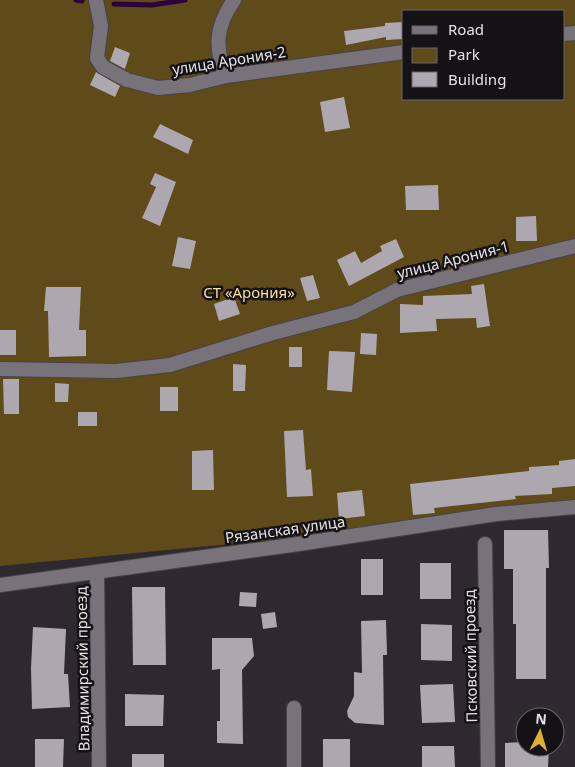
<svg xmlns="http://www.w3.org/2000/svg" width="575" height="767" font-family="'Noto Sans',sans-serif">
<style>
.green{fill:#5f4a19;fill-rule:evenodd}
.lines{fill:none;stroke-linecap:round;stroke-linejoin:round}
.stream{stroke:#2d003c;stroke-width:5}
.building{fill:#ada8af}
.street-casing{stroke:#474449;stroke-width:16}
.street{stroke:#78737a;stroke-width:14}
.labels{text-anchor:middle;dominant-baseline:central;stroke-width:5;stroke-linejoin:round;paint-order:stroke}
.street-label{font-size:15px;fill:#e5e2e6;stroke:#141215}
.park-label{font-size:15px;fill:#fbdfa1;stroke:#141215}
</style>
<rect width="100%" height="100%" fill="#2d292f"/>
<!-- green -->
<path class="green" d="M0 0H575V506L565 512 0 566ZM404 11H564V99H404Z"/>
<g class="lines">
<!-- stream -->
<g class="stream">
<path d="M76 0 82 1"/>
<path d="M114 4 152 5 185 0"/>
</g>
</g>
<!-- building -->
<g class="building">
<path d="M404 22V39L386 40V37L346 45 344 31 385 26V23Z"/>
<path d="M115 47 130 53 125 69 110 61Z"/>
<path d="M96 72 120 86 115 97 90 85Z"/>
<path d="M344 97 350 128 325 132 320 102Z"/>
<path d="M160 124 193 140 188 154 153 137Z"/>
<path d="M155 173 176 182 160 226 142 218 156 187 150 184Z"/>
<path d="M438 185 439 210H406L405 186Z"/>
<path d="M536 216 537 241H516V217Z"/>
<path d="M178 237 196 241 190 269 172 266Z"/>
<path d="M396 239 404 257 349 286 337 260 355 251 361 263 382 251 380 246Z"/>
<path d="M313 275 320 298 307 301 300 278Z"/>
<path d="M484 284 490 326 477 328 476 318 436 319 437 331 400 333V304L423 305V296L472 294 471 286Z"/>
<path d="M46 287H81L79 330H86V356L49 357 48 311H44Z"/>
<path d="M234 297 240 314 219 321 214 304Z"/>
<rect x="0" y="330" width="16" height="25"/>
<path d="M361 333 377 334 376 355 360 354Z"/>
<rect x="289" y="347" width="13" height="20"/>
<path d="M329 351 355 352 352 392 327 390Z"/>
<path d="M233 364 246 365 245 391H233Z"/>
<path d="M3 379H19V414H4Z"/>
<path d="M55 383 69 384 68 402H55Z"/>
<rect x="160" y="387" width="18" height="24"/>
<rect x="78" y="412" width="19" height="14"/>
<path d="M303 430 306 470 311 469 313 496 287 497 284 431Z"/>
<path d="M213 450 214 490H192V451Z"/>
<path d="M575 459V486L552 488V494L515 496 516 499 434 508 435 513 413 515 410 484 529 471V467L559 465V461Z"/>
<path d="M362 490 365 516 339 519 337 493Z"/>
<path d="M504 530H548L549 568H546V679H516V624H513V569H504Z"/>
<rect x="361" y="559" width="22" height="36"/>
<rect x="420" y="563" width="31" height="36"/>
<path d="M132 587H165L166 665H133Z"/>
<path d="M240 592 257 593 256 607 239 606Z"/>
<path d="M275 612 277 627 263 629 261 614Z"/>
<path d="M386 620 387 655H383L384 725 355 723 348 717 347 711 354 696V672L362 673 361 621Z"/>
<path d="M421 624 452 625V661L421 660Z"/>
<path d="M33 627 66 629 64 674H68L70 707 32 709 31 668Z"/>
<path d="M212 638H252L254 656 242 670 243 744 217 743V721H220V669L212 670Z"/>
<path d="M453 684 455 722 422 723 420 685Z"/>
<path d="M125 694 164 695 163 726H125Z"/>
<path d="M35 739H64L63 767H35Z"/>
<rect x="323" y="739" width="27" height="28"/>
<path d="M525 742V747H549L548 767H505V743Z"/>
<path d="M422 746H454L455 767H422Z"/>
<rect x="132" y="754" width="32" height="13"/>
</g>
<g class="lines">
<!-- street casing -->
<g class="street-casing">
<g id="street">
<path d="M96 0 101 26 97 58 103 67 127 80 158 88 190 85 226 76 404 52"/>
<path d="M564 34 575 33"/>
<path d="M226 76C214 46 216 26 234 0"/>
<path d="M0 369 116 371 170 365 273 333 354 312 397 290 575 246"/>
<path d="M485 544 488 767"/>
<path d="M97 572 99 767"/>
<path d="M0 585 292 545 496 514 575 507"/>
<path d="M294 708V767"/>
</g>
</g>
<!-- street -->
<use href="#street" class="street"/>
</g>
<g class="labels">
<!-- street labels -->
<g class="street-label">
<text transform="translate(229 60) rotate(-9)">улица Арония-2</text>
<text transform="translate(453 259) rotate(-14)">улица Арония-1</text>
<text transform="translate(285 529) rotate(-8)">Рязанская улица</text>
<text transform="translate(470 656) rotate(-91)">Псковский проезд</text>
<text transform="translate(82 669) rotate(-91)">Владимирский проезд</text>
</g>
<!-- park labels -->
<g class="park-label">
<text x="249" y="292">СТ «Арония»</text>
</g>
</g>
<!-- legend -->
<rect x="402" y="10" width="162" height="90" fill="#141215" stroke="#686569"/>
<rect x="412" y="26" width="25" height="8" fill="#78737a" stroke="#686569"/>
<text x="448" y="35" font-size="15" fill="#e5e2e6">Road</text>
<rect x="412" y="48" width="25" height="15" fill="#5f4a19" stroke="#686569"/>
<text x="448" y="60" font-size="15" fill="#e5e2e6">Park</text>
<rect x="412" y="72" width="25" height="15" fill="#ada8af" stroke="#686569"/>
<text x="448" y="85" font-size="15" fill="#e5e2e6">Building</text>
<!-- north arrow -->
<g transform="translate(540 732) rotate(5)"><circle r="24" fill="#141215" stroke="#686569"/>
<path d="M0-4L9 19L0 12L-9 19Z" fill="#e0b034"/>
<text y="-8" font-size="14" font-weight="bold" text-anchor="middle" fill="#e5e2e6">N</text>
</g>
</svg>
